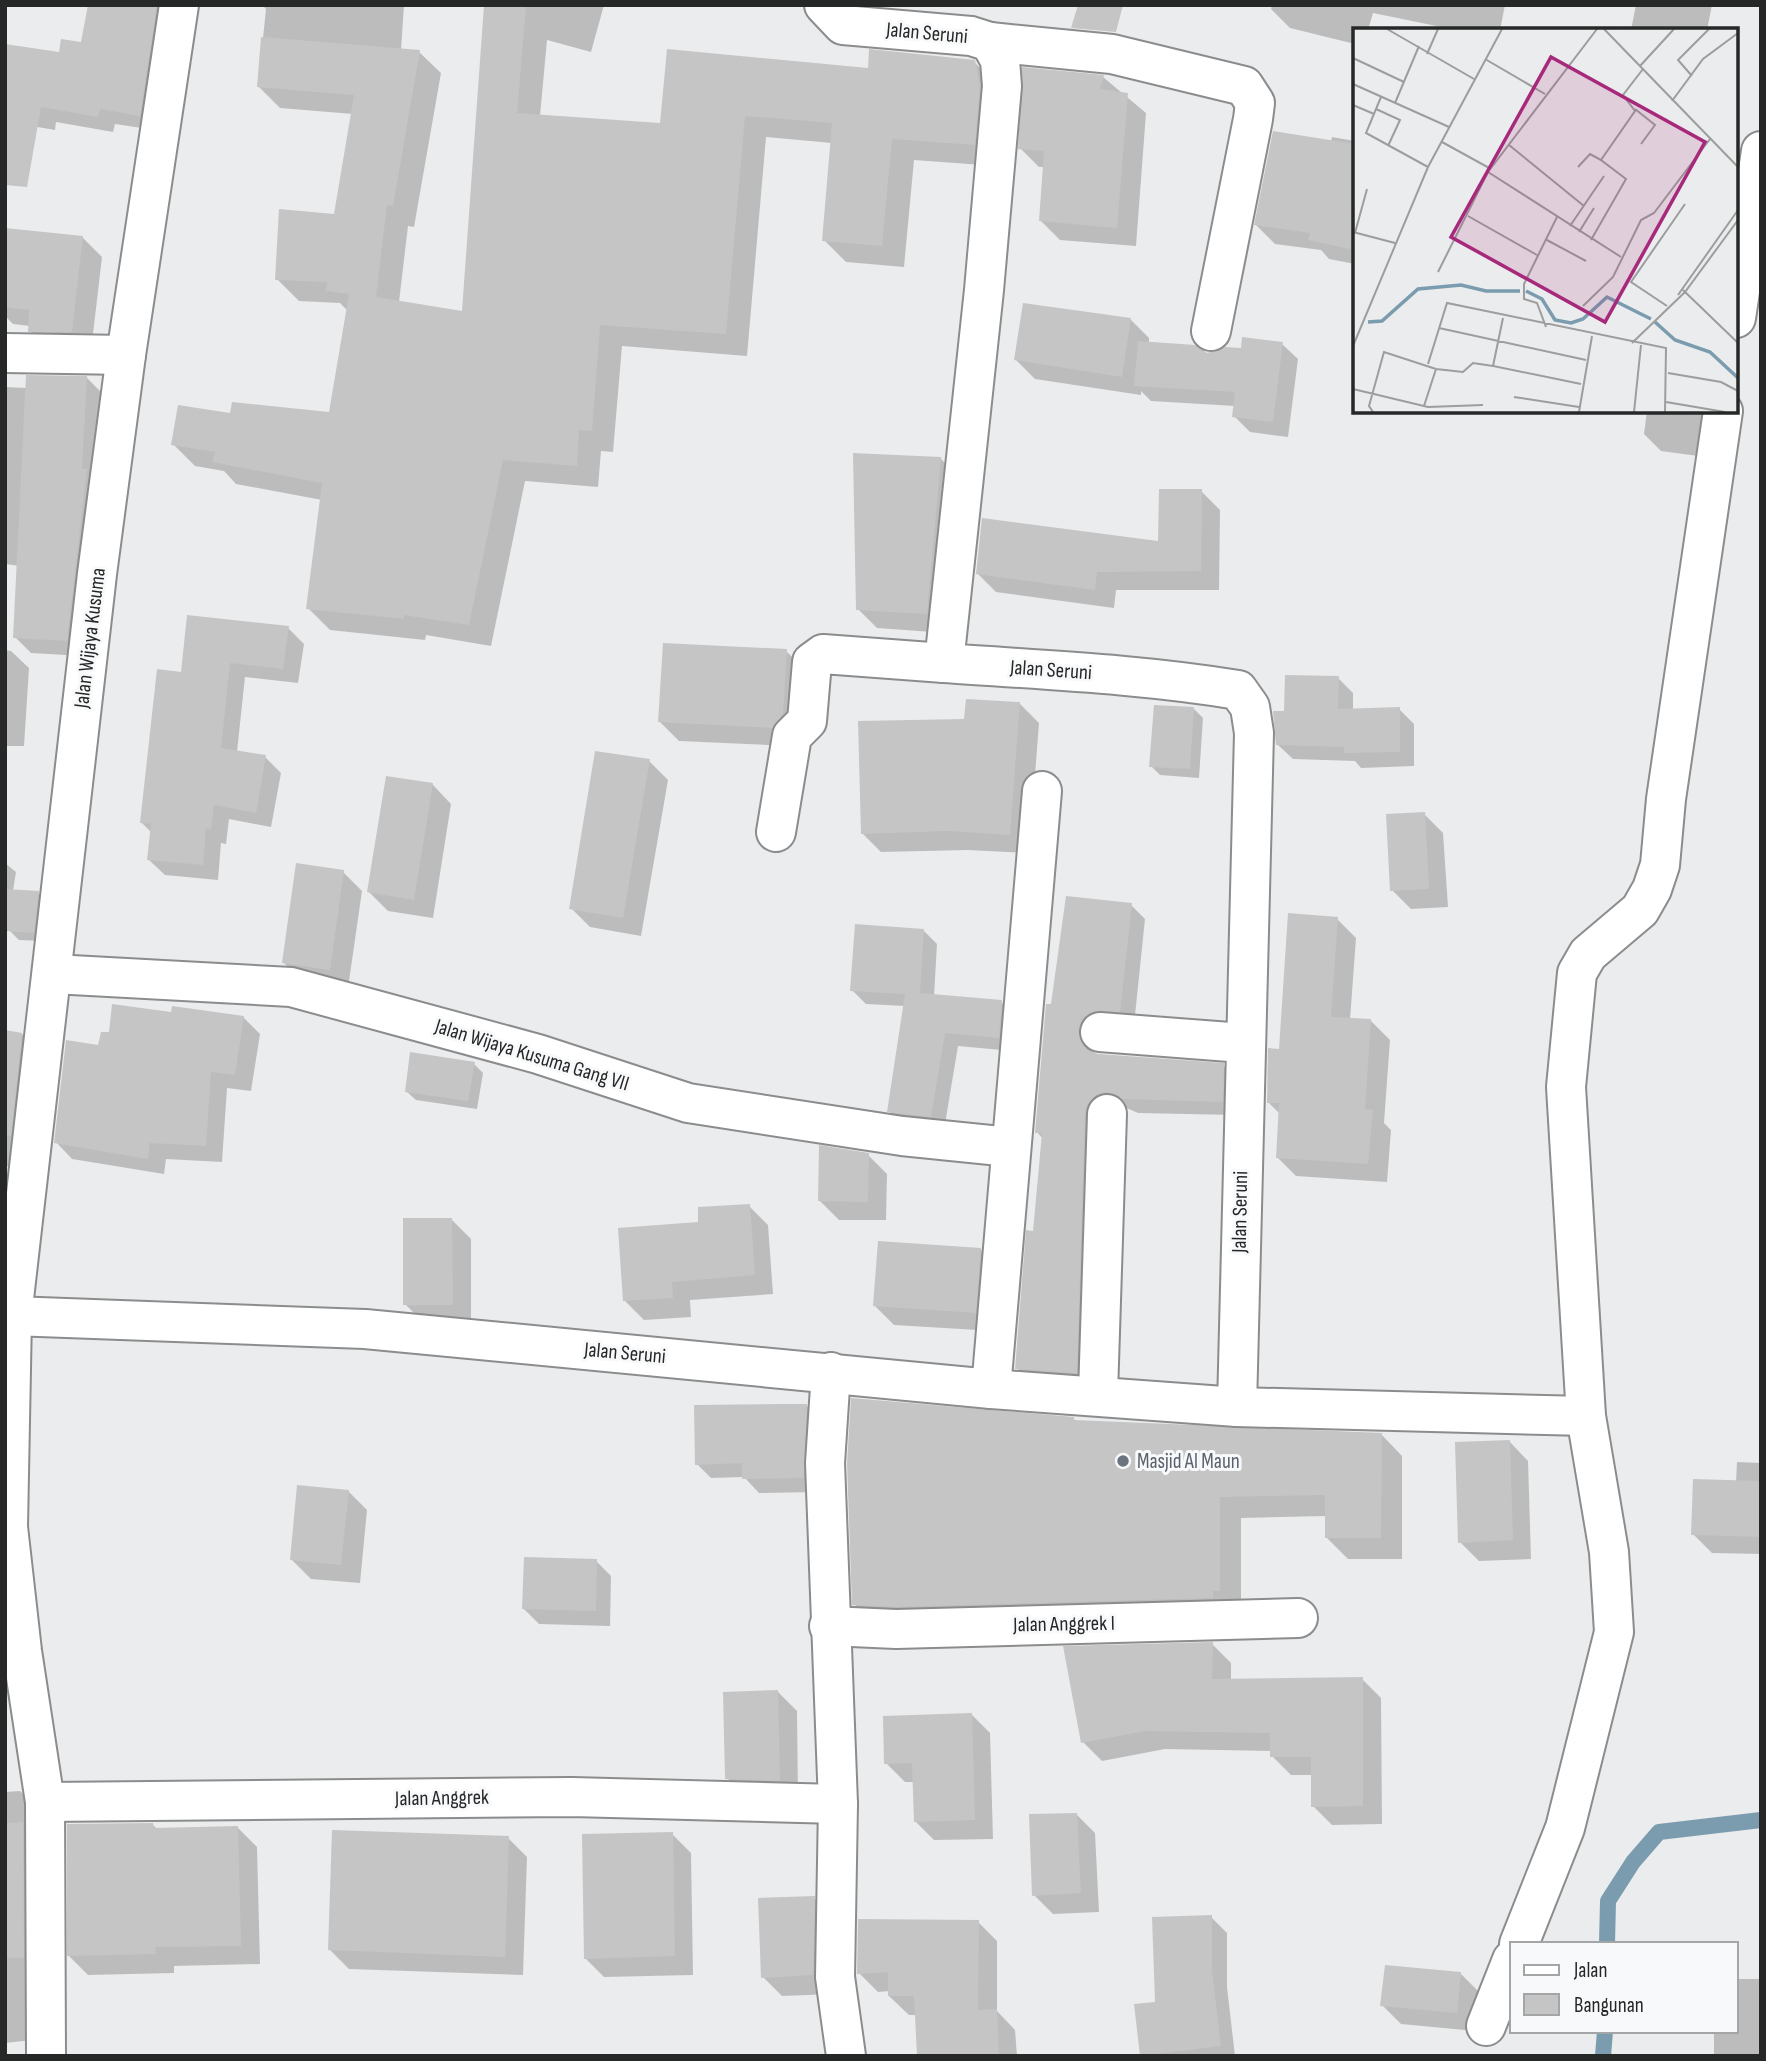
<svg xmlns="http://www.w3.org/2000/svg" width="1766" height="2061" font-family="'Sofia Sans Condensed',sans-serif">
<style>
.shadow{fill:#0003}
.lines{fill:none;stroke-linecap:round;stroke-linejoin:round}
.stream{stroke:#7a9cae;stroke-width:16}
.building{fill:#c6c5c6}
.street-casing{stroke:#8b8c8d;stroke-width:42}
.street{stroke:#fff;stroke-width:38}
.worship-dot{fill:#6b7280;stroke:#f8f9fa;stroke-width:2.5}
.labels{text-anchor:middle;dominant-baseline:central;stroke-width:6;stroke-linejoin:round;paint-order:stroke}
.street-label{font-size:21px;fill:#262727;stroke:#f8f9fa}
.worship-label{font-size:21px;fill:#5b616d;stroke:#f8f9fa;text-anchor:start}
.inset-river{fill:none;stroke:#7a9cae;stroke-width:3.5}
.inset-road{fill:none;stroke:#9c9d9e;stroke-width:2}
.view{fill:#a7297b;fill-opacity:0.15;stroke:#a7297b;stroke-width:3.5}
.inset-edge{fill:none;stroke:#262727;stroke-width:3.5}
</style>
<rect width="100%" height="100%" fill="#ebeced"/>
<!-- shadow -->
<g class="shadow">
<path d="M90 5H174L155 130 115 124 113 132 56 122 55 130 14 123 60 54 83 44Z"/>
<path d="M262 5H404L401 50 419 52 441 73 414 227 408 226 399 302 464 313 486 5H604L591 52 547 40 540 116 662 124 869 70 974 62 997 84 996 166 914 160 904 267 846 262 824 240 832 143 766 137 747 356 622 346 613 452 601 451 598 487 525 481 491 646 426 635 425 640 330 630 308 608 322 500 236 484 224 471 195 466 173 444 232 415 330 414 348 311 340 303 299 301 277 279 335 216 353 114 280 108 258 86 266 9Z"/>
<path d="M1272 5H1505L1500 30H1456L1373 13 1368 30H1355V44L1290 28 1271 9Z"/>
<path d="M1636 5H1712L1707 30H1631Z"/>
<path d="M1103 77 1146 113 1136 246 1060 240 1041 221 1045 167H1039L1020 148Z"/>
<path d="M1332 137 1355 141V264L1329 259 1321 250 1275 244 1256 225 1331 142Z"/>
<path d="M5 229 83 238 102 257 91 351 49 350 30 331V326L13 324 5 316Z"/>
<path d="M1130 319 1149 338V344L1207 354 1282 344 1298 359 1288 437 1250 432 1234 416 1235 406 1151 401 1141 391V395L1035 379 1016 360Z"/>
<path d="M87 378 103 394 83 656 31 653 15 637 20 566 5 564V387L27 388Z"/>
<path d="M1647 411H1727L1713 458 1661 451 1644 434Z"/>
<path d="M940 458 959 477 946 633 877 628 858 609Z"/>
<path d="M1201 491 1220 510 1219 590H1116L1114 608 996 592 977 573 1160 543Z"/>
<path d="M288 628 304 644 298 683 245 677 237 752 265 757 281 773 271 827 229 819 226 844 221 843 218 880 165 875 149 860 151 832 142 823 182 674Z"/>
<path d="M5 650 11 651 29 668 24 746H5Z"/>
<path d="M786 651 805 670 792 746 679 741 660 722Z"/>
<path d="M1338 678 1353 693V710L1399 709 1414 724V766L1361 768 1355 761 1293 759 1277 744 1286 713Z"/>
<path d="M1020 704 1039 723 1029 853 967 850 881 852 862 833 966 721Z"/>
<path d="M1194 709 1203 718 1199 778 1160 775 1151 766Z"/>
<path d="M649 761 668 780 641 936 590 927 571 908Z"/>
<path d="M432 784 451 804 433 918 388 911 369 892Z"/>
<path d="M1424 814 1443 833 1448 907 1411 909 1392 890Z"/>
<path d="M5 863 16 872 13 891 38 893 47 902 43 941 19 940 10 931 5 914Z"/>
<path d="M343 872 362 891 348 988 302 981 283 962Z"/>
<path d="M1131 905 1145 919 1134 1025 1092 1045 1094 1054 1223 1065 1237 1079 1236 1115 1138 1113 1122 1106 1090 1387 1031 1382 1017 1368 1035 1233 1043 1139 1037 1132 1052 1006Z"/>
<path d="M1337 919 1356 938 1350 1020 1371 1021 1390 1040 1384 1123 1391 1130 1387 1182 1296 1176 1277 1157 1280 1114 1268 1102 1280 1051Z"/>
<path d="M923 930 937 944 934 996 1001 1002 1015 1015 1012 1051 958 1046 944 1130 902 1124 889 1111 905 1006 866 1004 852 990Z"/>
<path d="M173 1013 243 1017 260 1034 251 1091 227 1088 222 1162 166 1159 164 1174 72 1159 56 1142 100 1047 110 1034Z"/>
<path d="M5 1032 22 1034 31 1044 17 1167 5 1166Z"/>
<path d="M474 1064 483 1073 477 1109 416 1100 406 1091Z"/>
<path d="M868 1155 887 1174 886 1220H839L820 1201Z"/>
<path d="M749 1206 768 1225 773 1294 690 1300 691 1317 644 1320 625 1301 700 1224Z"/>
<path d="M452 1220 471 1239V1323H424L405 1304Z"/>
<path d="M980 1249 999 1268 994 1331 894 1325 875 1306Z"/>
<path d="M806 1405 821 1420 818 1492 759 1493 744 1477 711 1478 697 1464Z"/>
<path d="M1074 1419 1077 1422 1381 1434 1402 1456V1559H1348L1327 1538V1516L1241 1518V1612L876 1626 854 1604Z"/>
<path d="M1509 1441 1528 1461 1531 1559 1479 1561 1460 1542Z"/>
<path d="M1737 1462 1761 1463V1554L1712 1553 1693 1534 1736 1482Z"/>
<path d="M348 1491 367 1510 360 1583 311 1579 292 1560Z"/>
<path d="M596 1561 611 1576 610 1626 539 1624 524 1609Z"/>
<path d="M1212 1644 1231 1663V1681L1362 1679 1381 1698 1382 1824 1332 1825 1313 1806V1775H1291L1272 1756V1751L1165 1749 1102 1761 1083 1742Z"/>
<path d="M778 1692 797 1711 798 1799 746 1797 727 1778Z"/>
<path d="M971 1714 990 1733 993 1839 934 1840 915 1821 914 1782H905L886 1763Z"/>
<path d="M20 1791 57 1827 60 2037 5 2043V1792Z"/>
<path d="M1076 1814 1095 1833 1099 1912 1053 1914 1034 1895Z"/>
<path d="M153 1825 158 1830 238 1828 257 1847 260 1964 174 1966V1973L88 1975 69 1956Z"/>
<path d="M672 1834 691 1853 693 1975 604 1977 585 1958Z"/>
<path d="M508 1838 527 1857 523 1975 349 1969 330 1950Z"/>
<path d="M814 1898 833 1917 832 1994 782 1996 763 1977Z"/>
<path d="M1211 1917 1227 1933V1987L1235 2056H1142L1157 2003Z"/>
<path d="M978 1922 997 1941V2011L1015 2030 1017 2056H918L916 2015H909L889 1996 890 1991 878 1992 859 1973Z"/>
<path d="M1461 1974 1480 1993 1475 2031 1401 2024 1382 2005Z"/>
<path d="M1736 1979H1761V2056H1714V2031H1736Z"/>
</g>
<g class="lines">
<!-- stream -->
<g class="stream">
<path d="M1607 1944 1608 1901 1633 1862 1659 1832 1761 1820"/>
<path d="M1603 2056 1605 2031"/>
</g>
</g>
<!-- building -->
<g class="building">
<path d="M88 5H157L140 116 100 109 98 117 41 107 27 187 5 185V44L59 52 61 39 81 42Z"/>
<path d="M484 5H526L517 113 660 123 667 49 868 68 869 49 975 60 980 86 975 145 892 139 882 246 822 241 832 123 745 116 726 334 600 325 592 431 579 430 577 466 503 460 469 625 404 615V619L306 609 322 483 212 462 215 452 171 445 178 405 230 413 232 402 329 412 349 294 326 291 327 282 275 280 279 209 334 214 354 95 257 87 261 37 420 50 393 206 387 205 376 297 462 311Z"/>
<path d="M1078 5H1123L1116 32 1071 28Z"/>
<path d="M1022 67 1104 75 1100 89 1128 93 1117 228 1039 221 1044 151 1018 149Z"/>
<path d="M1273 131 1355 144V227L1350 249 1308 240 1310 233 1254 225Z"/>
<path d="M5 228 83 236 72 332H28L29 310 5 307Z"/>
<path d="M1023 303 1131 318 1122 377 1014 360Z"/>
<path d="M1242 337 1283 342 1273 422 1232 417 1235 392 1134 386 1138 341 1195 345 1207 353 1225 347 1241 348Z"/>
<path d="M26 375 87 376 82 469H87L67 641 13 638Z"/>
<path d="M853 453 941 457 927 614 856 610Z"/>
<path d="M1159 489H1202L1201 571 1097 572 1095 590 976 574 982 518 1158 541Z"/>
<path d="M187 615 289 626 283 669 230 663 221 748 266 755 256 813 214 805 211 829 206 828 203 865 147 860 151 824 140 823 157 669 181 672Z"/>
<path d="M663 643 787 649 783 714 772 728 658 722Z"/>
<path d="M1285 675 1339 676 1338 709 1400 707V752L1344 753V747L1276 745 1273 711H1284Z"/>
<path d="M966 699 1020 702 1010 835 947 831 861 834 858 721 964 719Z"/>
<path d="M1154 705 1194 707 1190 769 1149 767Z"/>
<path d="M595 751 650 759 623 918 569 909Z"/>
<path d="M386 776 433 783 414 900 367 892Z"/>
<path d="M1425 812 1429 889 1390 891 1386 814Z"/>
<path d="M296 863 344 870 330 970 282 963Z"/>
<path d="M5 889 39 891 34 933 5 931Z"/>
<path d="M1066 896 1132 903 1120 1012H1091L1082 1019 1078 1031 1081 1042 1087 1050 1098 1054 1224 1063 1223 1102 1122 1099 1107 1092 1096 1095 1088 1103 1085 1113 1077 1373 1015 1369 1026 1230 1033 1231 1042 1133H1035L1046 1004H1051Z"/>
<path d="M1288 913 1338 917 1331 1017 1371 1019 1365 1109 1373 1110 1368 1164 1276 1158 1279 1103H1267L1268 1048 1279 1049Z"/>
<path d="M855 924 924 929 920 993 1002 1000 999 1038 945 1033 931 1117 887 1112 905 994 850 991Z"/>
<path d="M112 1004 171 1012 172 1006 244 1016 235 1075 211 1072 206 1146 150 1143 148 1159 54 1143 66 1040 98 1045 101 1032H109Z"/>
<path d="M5 1030 22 1033 11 1136 5 1135Z"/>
<path d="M410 1052 475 1062 468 1101 405 1092Z"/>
<path d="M819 1145 869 1153 868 1202 818 1201Z"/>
<path d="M750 1204 755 1275 672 1282 673 1298 623 1301 618 1228 698 1222V1207Z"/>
<path d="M403 1218H452L453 1305H403Z"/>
<path d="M878 1241 981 1248 976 1313 873 1306Z"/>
<path d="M851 1398 1074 1417V1420L1382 1433 1381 1538H1325V1495L1220 1497V1591H1213V1598L896 1607 852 1605 847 1463Z"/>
<path d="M781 1404H807L804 1478 742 1479V1463L695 1465 694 1405Z"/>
<path d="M1510 1440 1513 1540 1458 1543 1455 1442Z"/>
<path d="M1693 1479 1761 1481V1537L1691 1535Z"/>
<path d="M297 1485 349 1490 341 1565 290 1560Z"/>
<path d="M524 1557 597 1559 596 1611 522 1609Z"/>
<path d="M1213 1642 1212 1679 1363 1677V1806L1311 1807V1757H1270V1733L1145 1731 1081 1743 1063 1646Z"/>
<path d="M778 1690 780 1781 725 1779 723 1692Z"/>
<path d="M972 1713 975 1820 914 1822 912 1763 884 1764 883 1716Z"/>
<path d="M1077 1813 1081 1893 1032 1896 1029 1814Z"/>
<path d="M23 1822 24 1958H5V1823Z"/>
<path d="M153 1823 154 1828 238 1826 241 1946 155 1947 156 1954 67 1956V1824Z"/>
<path d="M332 1830 509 1836 505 1957 328 1950Z"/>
<path d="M673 1832 675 1956 584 1959 582 1834Z"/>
<path d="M815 1896 813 1975 761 1978 758 1898Z"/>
<path d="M1212 1915V1971L1221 2046 1140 2056 1134 2004 1155 2002 1152 1917Z"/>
<path d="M858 1919 979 1920 978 2010 997 2009 999 2056H917L914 1996H888V1972L857 1974Z"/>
<path d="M1385 1965 1461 1972 1457 2013 1380 2006Z"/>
</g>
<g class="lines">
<!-- street casing -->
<g class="street-casing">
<g id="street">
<path d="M824 5 843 25 971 36 990 42 1000 60 1002 86 984 290 944 663C1042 670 1141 674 1238 690L1250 707 1254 733 1237 1407"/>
<path d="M990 42 1112 54 1244 86 1255 103 1253 119 1211 331"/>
<path d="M1736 318 1761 151"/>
<path d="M5 353 126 355"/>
<path d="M776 832 792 736 807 721 812 662 823 654 944 663"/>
<path d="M53 974 291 987 538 1054 688 1103 902 1136 1010 1147"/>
<path d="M1100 1032 1243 1043"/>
<path d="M12 1316 365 1329 991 1389 1237 1407 1586 1416"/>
<path d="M831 1372 825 1463 838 1804 835 1977 846 2056"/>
<path d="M991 1389 1042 791"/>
<path d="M1098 1394 1107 1114"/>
<path d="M829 1626 896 1629 1298 1618"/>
<path d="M45 1802 572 1797 838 1804"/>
<path d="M1519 1944 1565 1828 1614 1632 1609 1552 1586 1416 1566 1087 1577 973 1588 954 1640 910 1652 889 1660 865 1666 799 1723 411"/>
<path d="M1486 2026 1512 1960"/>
<path d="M46 2056 45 1802 22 1651 8 1527 12 1316 97 574 126 355 179 5"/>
</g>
</g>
<!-- street -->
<use href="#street" class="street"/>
</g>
<!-- markers -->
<circle class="worship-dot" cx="1123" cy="1461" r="7"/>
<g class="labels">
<!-- street labels -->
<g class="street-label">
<text transform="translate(927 33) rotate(5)">Jalan Seruni</text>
<text transform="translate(90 638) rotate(-83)">Jalan Wijaya Kusuma</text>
<text transform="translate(1051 670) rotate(4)">Jalan Seruni</text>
<text transform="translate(532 1055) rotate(17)">Jalan Wijaya Kusuma Gang VII</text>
<text transform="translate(1240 1212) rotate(-89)">Jalan Seruni</text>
<text transform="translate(625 1353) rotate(5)">Jalan Seruni</text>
<text transform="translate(1064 1624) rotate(-1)">Jalan Anggrek I</text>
<text transform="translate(442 1798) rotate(-1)">Jalan Anggrek</text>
</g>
<!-- worship labels -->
<g class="worship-label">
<text x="1137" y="1461">Masjid Al Maun</text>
</g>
</g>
<!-- overview -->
<g transform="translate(1353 28)">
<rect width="385" height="385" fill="#ebeced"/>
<path class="inset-river" d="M173 263 189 271 202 292 218 295 230 291 254 269 298 291M15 294 29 293 65 261 108 257 133 263H167M302 294 322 312 357 324 385 350"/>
<path class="inset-road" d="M34 1 121 51M251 1 385 139M74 26 85 1M0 30 51 54M132 31 192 66M287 38 321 1M339 48 325 32 356 1M0 56 96 99M28 69 13 105 75 139M319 73 350 31 385 5M42 75 66 18M0 77 21 86M23 81 47 92 35 118M282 81 302 97 288 116M89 114 138 141M156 117 231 178M225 139 237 126 248 132M135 144 268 229M115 188 184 227M217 198 251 148M0 204 42 215M226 204 241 180M2 205 14 161M192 211 233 233M238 212 273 151 248 132 282 83 270 67 290 41M85 244 135 144 244 1M330 262 385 315M325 267 385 182M230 278 260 249 288 192 301 185 357 111M314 278 278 254 332 176M150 290 140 338 228 356M193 299 184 275 171 271V256L204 189M86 300 233 332M279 315 332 264 385 192M0 318 75 139 149 1M75 336 94 275 313 320 312 384M315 345 368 354 385 363M0 361 75 379 130 377M161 369 226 379M313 374 372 384M71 378 83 341M20 384 16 378 31 324 83 341 110 344 120 335 140 338M226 384 239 308M281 384 288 317"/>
<path class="view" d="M198 29 352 114 252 294 98 209Z"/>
<rect width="385" height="385" class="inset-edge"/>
</g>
<!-- border -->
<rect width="1766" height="2061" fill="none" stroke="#262727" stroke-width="14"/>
<!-- legend -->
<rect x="1510" y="1942" width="228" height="91" fill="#f8f9fa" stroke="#a4a5a6" stroke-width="2"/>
<rect x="1524" y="1965" width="35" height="10" fill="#ffffff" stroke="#a4a5a6" stroke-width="2"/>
<text x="1574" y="1977" font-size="21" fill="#262727">Jalan</text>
<rect x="1524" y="1994" width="35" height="21" fill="#c6c5c6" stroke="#a4a5a6" stroke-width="2"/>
<text x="1574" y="2012" font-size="21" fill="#262727">Bangunan</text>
</svg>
